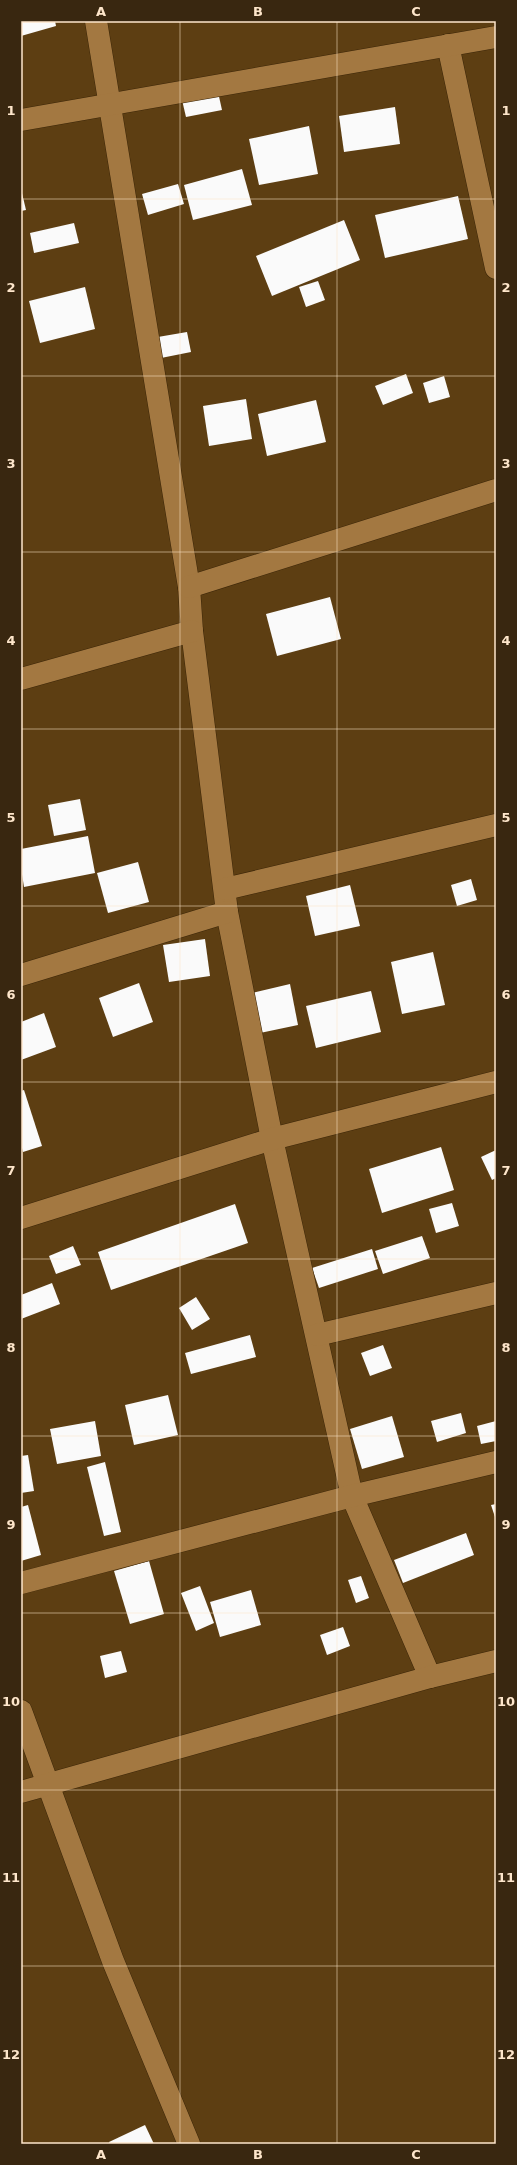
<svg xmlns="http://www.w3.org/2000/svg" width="517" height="2165" font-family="'DejaVu Sans',sans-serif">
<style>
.building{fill:#fafafa}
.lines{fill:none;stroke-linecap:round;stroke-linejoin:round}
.minor-casing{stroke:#3c2608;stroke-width:23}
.minor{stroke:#a37841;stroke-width:22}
.grid{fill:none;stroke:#fee6cb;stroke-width:1;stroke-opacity:0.55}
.neatline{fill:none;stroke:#fee6cb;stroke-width:1.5}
.grid-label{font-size:13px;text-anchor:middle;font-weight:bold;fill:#fee6cb}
</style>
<rect width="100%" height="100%" fill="#5d3e12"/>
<!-- building -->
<g class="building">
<path d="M21 21H55L56 26 21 36Z"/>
<path d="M218 92 222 110 186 117 182 100Z"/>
<path d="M395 107 400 144 344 152 339 116Z"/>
<path d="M309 126 318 174 259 185 249 139Z"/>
<path d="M242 169 252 205 193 220 184 185Z"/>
<path d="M178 184 184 204 148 215 142 194Z"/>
<path d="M21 189 26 210 21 211Z"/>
<path d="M458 196 468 239 385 258 375 215Z"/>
<path d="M344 220 360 260 272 296 256 256Z"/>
<path d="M74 223 79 243 34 253 30 233Z"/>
<path d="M318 281 325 300 306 307 299 287Z"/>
<path d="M85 287 95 329 40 343 29 301Z"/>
<path d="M187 332 191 352 156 359 152 338Z"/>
<path d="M406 374 413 393 383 405 375 386Z"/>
<path d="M444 376 450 397 429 403 423 383Z"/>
<path d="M246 399 252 439 209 446 203 406Z"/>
<path d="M316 400 326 442 267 456 258 414Z"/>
<path d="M330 597 341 639 277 656 266 614Z"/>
<path d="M80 799 86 830 54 836 48 805Z"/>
<path d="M88 836 95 873 24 887 21 868V849Z"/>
<path d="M138 862 149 902 108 913 97 873Z"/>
<path d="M471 879 477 900 457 906 451 885Z"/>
<path d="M350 885 360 926 315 936 306 896Z"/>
<path d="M205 939 210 976 169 982 163 945Z"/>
<path d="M433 952 445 1005 402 1014 391 962Z"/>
<path d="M139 983 153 1022 113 1037 99 998Z"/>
<path d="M290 984 298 1025 260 1033 252 993Z"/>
<path d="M371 991 381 1032 316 1048 306 1006Z"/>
<path d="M44 1013 56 1047 21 1060V1022Z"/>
<path d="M24 1090 42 1146 23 1152 21 1144V1091Z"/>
<path d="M441 1147 454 1190 382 1213 369 1169Z"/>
<path d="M496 1150V1178L492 1180 481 1157Z"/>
<path d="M452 1203 459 1226 436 1233 429 1209Z"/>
<path d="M235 1204 248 1243 111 1290 98 1252Z"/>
<path d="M422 1236 430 1258 383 1274 375 1251Z"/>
<path d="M73 1246 81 1265 56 1274 49 1256Z"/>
<path d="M372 1249 378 1269 319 1288 312 1268Z"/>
<path d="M52 1283 60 1304 21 1319V1295Z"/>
<path d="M196 1297 210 1319 192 1330 179 1308Z"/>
<path d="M250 1335 256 1357 191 1374 185 1353Z"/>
<path d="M383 1345 392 1368 370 1376 361 1353Z"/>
<path d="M168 1395 178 1435 134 1445 125 1405Z"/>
<path d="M461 1413 466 1433 437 1442 431 1421Z"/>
<path d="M392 1416 404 1457 362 1469 350 1429Z"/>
<path d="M95 1421 101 1456 57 1464 50 1429Z"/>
<path d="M496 1421V1441L481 1444 477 1426Z"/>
<path d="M28 1455 34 1491 21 1493V1456Z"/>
<path d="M105 1462 121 1532 104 1536 87 1467Z"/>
<path d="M496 1504V1520L491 1505Z"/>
<path d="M28 1505 41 1555 21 1561V1507Z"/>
<path d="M466 1533 474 1555 403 1583 394 1560Z"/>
<path d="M149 1561 164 1614 130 1624 114 1571Z"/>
<path d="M361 1576 369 1598 356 1603 348 1580Z"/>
<path d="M200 1586 214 1623 196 1631 181 1593Z"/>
<path d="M251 1590 261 1625 220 1637 210 1602Z"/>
<path d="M343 1627 350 1646 327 1655 320 1635Z"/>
<path d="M121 1651 127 1672 105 1678 100 1656Z"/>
<path d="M145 2125 154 2144H110L109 2142Z"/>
</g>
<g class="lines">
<!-- minor casing -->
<g class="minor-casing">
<g id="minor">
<path d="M96 21 189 587 192 631 227 912 272 1139 352 1496 430 1677"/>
<path d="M448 45 496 268"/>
<path d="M21 120 496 37"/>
<path d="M189 587 496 490"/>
<path d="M21 679 192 631"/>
<path d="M225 889 496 825"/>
<path d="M21 975 227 912"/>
<path d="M21 1218 272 1139 496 1082"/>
<path d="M317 1335 496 1293"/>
<path d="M21 1583 352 1496 496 1462"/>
<path d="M21 1711 113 1961 189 2144"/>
<path d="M21 1792 430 1677 496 1661"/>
</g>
</g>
<!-- minor -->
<use href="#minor" class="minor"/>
</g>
<!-- grid -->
<path class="grid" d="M180 21V2144M337 21V2144M21 199H496M21 376H496M21 552H496M21 729H496M21 906H496M21 1082H496M21 1259H496M21 1436H496M21 1613H496M21 1790H496M21 1966H496"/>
<!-- border -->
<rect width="517" height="2165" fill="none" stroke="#392710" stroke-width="44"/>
<rect x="22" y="22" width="473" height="2121" class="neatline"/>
<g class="grid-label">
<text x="101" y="16">A</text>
<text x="258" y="16">B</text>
<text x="416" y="16">C</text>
<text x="11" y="115">1</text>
<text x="506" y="115">1</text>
<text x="11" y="292">2</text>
<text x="506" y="292">2</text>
<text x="11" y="468">3</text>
<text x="506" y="468">3</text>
<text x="11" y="645">4</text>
<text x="506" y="645">4</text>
<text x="11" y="822">5</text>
<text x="506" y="822">5</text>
<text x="11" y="999">6</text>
<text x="506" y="999">6</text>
<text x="11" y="1175">7</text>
<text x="506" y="1175">7</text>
<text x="11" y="1352">8</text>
<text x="506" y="1352">8</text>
<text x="11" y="1529">9</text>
<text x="506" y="1529">9</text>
<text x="11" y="1706">10</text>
<text x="506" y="1706">10</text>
<text x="11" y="1882">11</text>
<text x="506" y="1882">11</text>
<text x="11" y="2059">12</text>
<text x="506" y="2059">12</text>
<text x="101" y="2159">A</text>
<text x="258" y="2159">B</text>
<text x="416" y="2159">C</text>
</g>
</svg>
